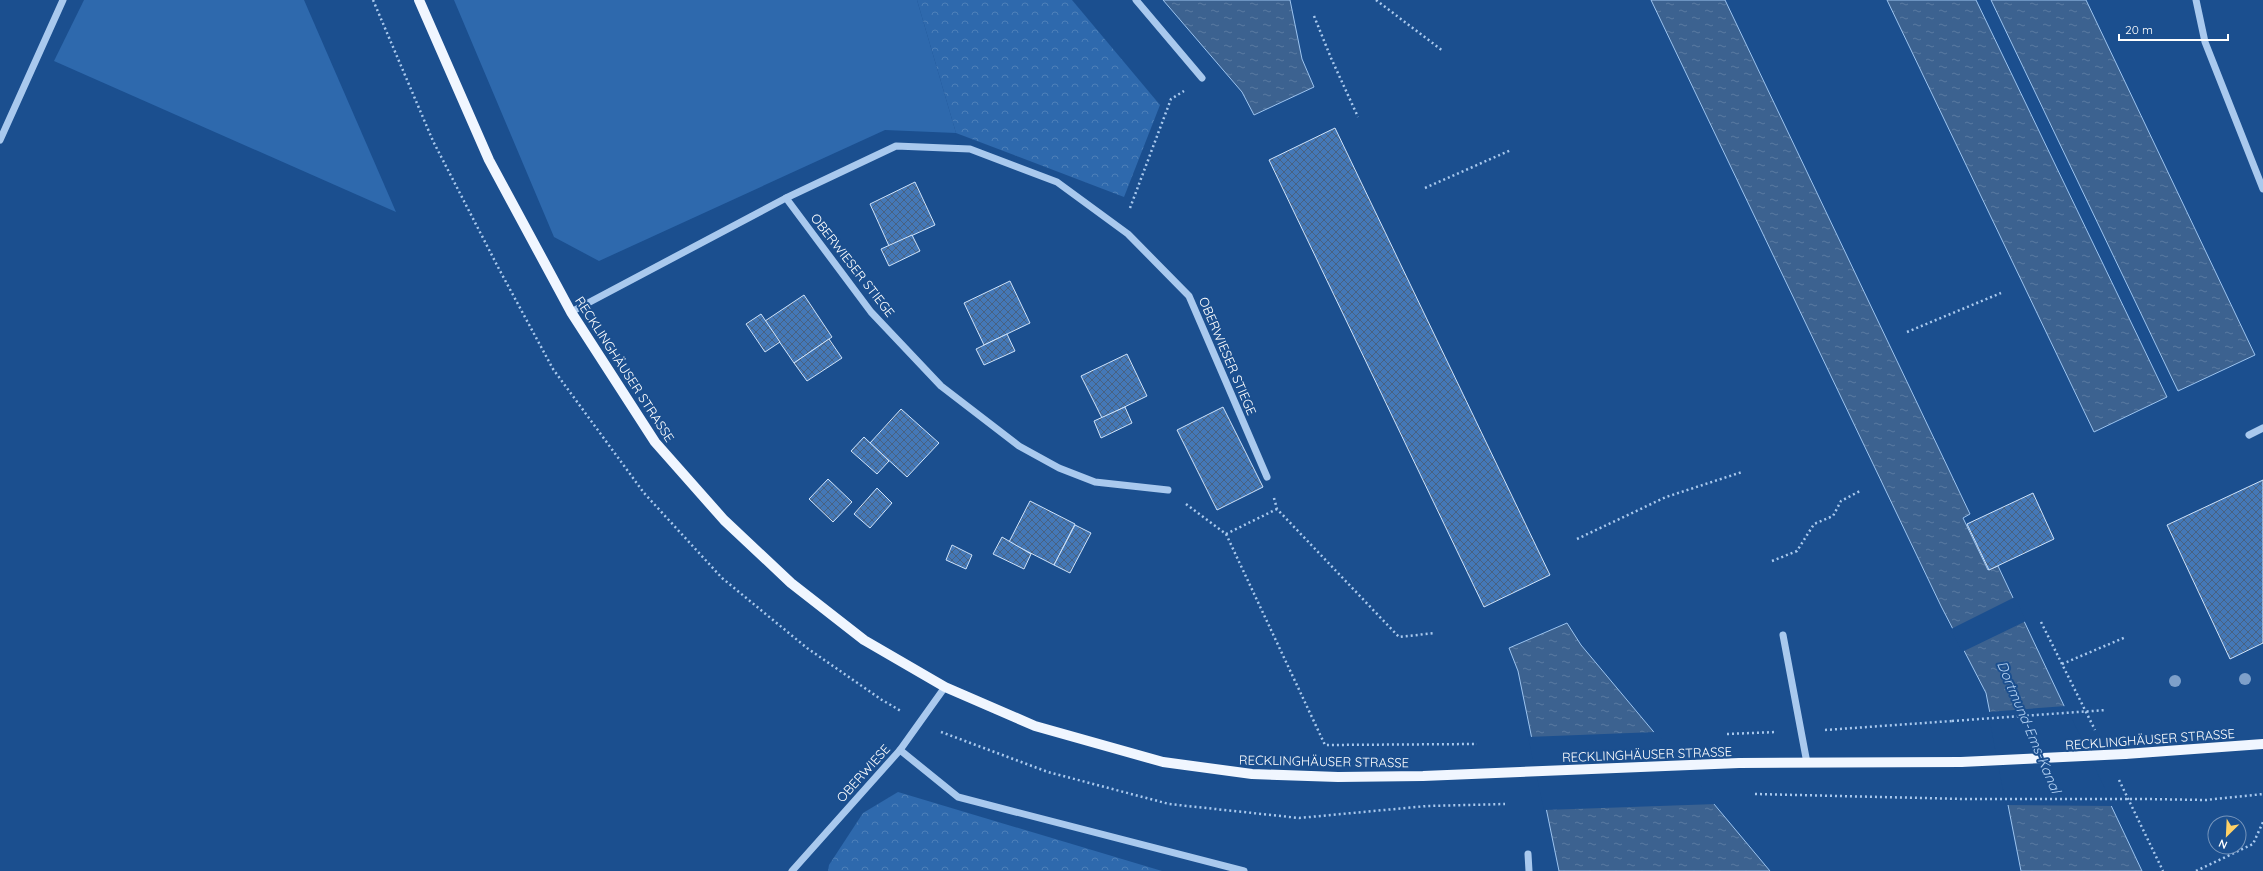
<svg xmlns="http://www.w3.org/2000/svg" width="2263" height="871" font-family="Quicksand,sans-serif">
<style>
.grass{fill:#2e69ad}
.forest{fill:url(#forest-crowns)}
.water{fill:url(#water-ripples);stroke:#9cc4f0}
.pier{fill:#1b4f8f}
.building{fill:url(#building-cross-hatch);stroke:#cfe3fa}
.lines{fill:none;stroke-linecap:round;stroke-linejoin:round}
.path{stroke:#a9c9ee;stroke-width:2.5;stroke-dasharray:2 3;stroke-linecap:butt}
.minor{stroke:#a9c9ee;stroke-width:7}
.major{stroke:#f0f6ff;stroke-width:10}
.path-bridge{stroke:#a9c9ee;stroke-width:2.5;stroke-dasharray:2 3;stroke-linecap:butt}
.major-bridge{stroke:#f0f6ff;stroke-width:10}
.tree{fill:#7ea0ca}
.labels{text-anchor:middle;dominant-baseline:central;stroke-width:4;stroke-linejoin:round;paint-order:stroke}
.street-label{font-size:13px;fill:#fff;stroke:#1b4f8f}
.water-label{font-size:14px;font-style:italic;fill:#b5d3f5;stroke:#1b4f8f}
</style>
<defs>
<pattern id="forest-crowns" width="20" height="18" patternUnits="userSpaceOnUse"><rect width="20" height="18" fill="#2e69ad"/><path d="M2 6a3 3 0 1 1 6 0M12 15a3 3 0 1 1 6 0" fill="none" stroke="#4d80b9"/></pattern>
<pattern id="water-ripples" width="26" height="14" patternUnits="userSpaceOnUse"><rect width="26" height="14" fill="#3c6290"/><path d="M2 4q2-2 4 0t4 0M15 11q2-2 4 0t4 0" fill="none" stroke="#597aa1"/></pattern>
<pattern id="building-cross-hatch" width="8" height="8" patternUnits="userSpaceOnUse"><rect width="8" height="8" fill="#4478b7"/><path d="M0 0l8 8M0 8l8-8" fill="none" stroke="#486282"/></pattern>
</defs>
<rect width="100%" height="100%" fill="#1b4f8f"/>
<!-- grass -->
<g class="grass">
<path d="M84 0H304L396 212 54 61Z"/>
<path d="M454 0H917L956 133 885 130 599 261 554 237Z"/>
</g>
<!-- forest -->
<g class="forest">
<path d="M917 0H1072L1160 105 1124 197 956 133Z"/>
<path d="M898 792 1162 871H828L829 865 863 813Z"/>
</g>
<!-- water -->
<g class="water">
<path d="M1163 0H1290L1302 59 1314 87 1254 115 1242 92Z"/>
<path d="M1651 0H1725L1970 514 1963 518 1988 570 1998 566 2142 871H2021L1986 693 1941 606Z"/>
<path d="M1887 0H1976L2167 397 2094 432Z"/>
<path d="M1991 0H2086L2255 355 2178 391Z"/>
<path d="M1567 623 1581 645 1770 871H1559L1518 671 1509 648Z"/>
</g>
<!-- pier -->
<g class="pier">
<path d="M2015 597 2026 621 1962 652 1951 629Z"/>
<path d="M2066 706 2113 806 2006 805 1988 712Z"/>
<path d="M1656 732 1716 804 1544 810 1528 737Z"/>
</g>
<!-- building -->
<g class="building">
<path d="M1335 128 1550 575 1484 607 1269 160Z"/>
<path d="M915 182 935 225 889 246 870 204Z"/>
<path d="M912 235 920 251 889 266 881 249Z"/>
<path d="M1010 281 1030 323 984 345 964 303Z"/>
<path d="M804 295 832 337 794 363 765 321Z"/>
<path d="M761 314 780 342 765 352 746 324Z"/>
<path d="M1007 334 1015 351 984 365 976 349Z"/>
<path d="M829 339 842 358 807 381 794 363Z"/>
<path d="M1127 354 1147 396 1102 418 1081 376Z"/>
<path d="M1125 407 1132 423 1101 438 1094 421Z"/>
<path d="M1223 407 1263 487 1217 510 1177 430Z"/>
<path d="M901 409 939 443 907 477 870 443Z"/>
<path d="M864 437 889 461 877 474 851 451Z"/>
<path d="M828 479 852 502 833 522 809 499Z"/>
<path d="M2263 480V643L2230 659 2167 525Z"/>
<path d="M877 488 892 503 870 528 854 514Z"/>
<path d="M2033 493 2054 539 1989 570 1967 524Z"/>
<path d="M1030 501 1075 524 1054 565 1009 542Z"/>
<path d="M1075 525 1091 533 1070 573 1054 565Z"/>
<path d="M1002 537 1031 554 1024 569 993 554Z"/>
<path d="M952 545 972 555 966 569 946 560Z"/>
</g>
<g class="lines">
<!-- path -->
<g class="path">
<path d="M373 0 433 141 499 269 553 369 644 493 722 578 807 648 882 700 901 711"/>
<path d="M1376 0 1443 51"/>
<path d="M1314 16 1331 58 1358 117"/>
<path d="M1425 188 1511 150"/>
<path d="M1130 208 1171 99 1184 91"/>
<path d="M1907 332 2001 293"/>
<path d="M1274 498 1277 509 1399 637 1435 633"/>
<path d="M1186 504 1226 534 1325 745 1477 744"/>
<path d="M1226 534 1277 509"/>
<path d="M1577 539 1666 497 1742 472"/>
<path d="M1772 561 1797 551 1814 524 1833 516 1841 501 1860 491"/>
<path d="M2041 622 2095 730"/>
<path d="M2062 664 2126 637"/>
<path d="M1825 730 1952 721"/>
<path d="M941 732 1048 772 1169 804 1299 818 1427 806 1505 804"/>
<path d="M1727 734 1777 732"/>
<path d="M2119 780 2163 871"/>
<path d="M1755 794 1965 799"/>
<path d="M2145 799 2206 800 2263 794"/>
<path d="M2196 871 2253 844 2263 822"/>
</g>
<!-- minor -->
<g class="minor">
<path d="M1136 0 1202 78"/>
<path d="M2196 0 2205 42 2263 189"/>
<path d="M0 140 63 0"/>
<path d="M786 198 896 146 970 149 1057 182 1128 234 1189 296 1267 477"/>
<path d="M571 312 786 198 871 312 941 386 1019 446 1059 468 1095 482 1168 490"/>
<path d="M2249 435 2263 428"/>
<path d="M1783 635 1807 763"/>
<path d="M900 750 958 797 1244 871"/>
<path d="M1528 854 1529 871"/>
<path d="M792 871 900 750 945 687"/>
</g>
<!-- major -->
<g class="major">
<path d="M419 0 489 160 571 312 655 442 724 520 791 583 864 640 945 687 1035 726 1163 762 1252 774 1338 777 1423 776 1739 763 1961 762"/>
<path d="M2125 754 2263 744"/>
</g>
<!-- path-bridge -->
<g class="path-bridge">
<path d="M1952 721 2106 710"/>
<path d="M1965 799H2145"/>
</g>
<!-- major-bridge -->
<path class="major-bridge" d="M1961 762 2125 754"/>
</g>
<!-- trees -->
<g class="tree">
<circle cx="2245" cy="679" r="6"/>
<circle cx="2175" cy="681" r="6"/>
</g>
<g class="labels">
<!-- street labels -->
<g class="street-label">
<text transform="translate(853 265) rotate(52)">OBERWIESER STIEGE</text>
<text transform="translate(1228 356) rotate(67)">OBERWIESER STIEGE</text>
<text transform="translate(625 369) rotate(57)">RECKLINGHÄUSER STRASSE</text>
<text transform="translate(2150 739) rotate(-4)">RECKLINGHÄUSER STRASSE</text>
<text transform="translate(1647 754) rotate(-2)">RECKLINGHÄUSER STRASSE</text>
<text transform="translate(1324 761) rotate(1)">RECKLINGHÄUSER STRASSE</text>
<text transform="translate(863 773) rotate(-48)">OBERWIESE</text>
</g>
<!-- water labels -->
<g class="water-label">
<text transform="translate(2029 727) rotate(67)">Dortmund-Ems-Kanal</text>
</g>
</g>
<!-- north arrow -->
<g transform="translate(2227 835) rotate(204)"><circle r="19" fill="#1b4f8f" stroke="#7695bc"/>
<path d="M0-3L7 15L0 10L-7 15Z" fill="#ffd166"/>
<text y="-6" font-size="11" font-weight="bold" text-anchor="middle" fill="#ffffff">N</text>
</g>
<!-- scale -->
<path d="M2119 34v6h109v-6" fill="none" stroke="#ffffff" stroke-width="2"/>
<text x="2125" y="34" font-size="12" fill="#ffffff" stroke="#1b4f8f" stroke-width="3" paint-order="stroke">20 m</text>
</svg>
